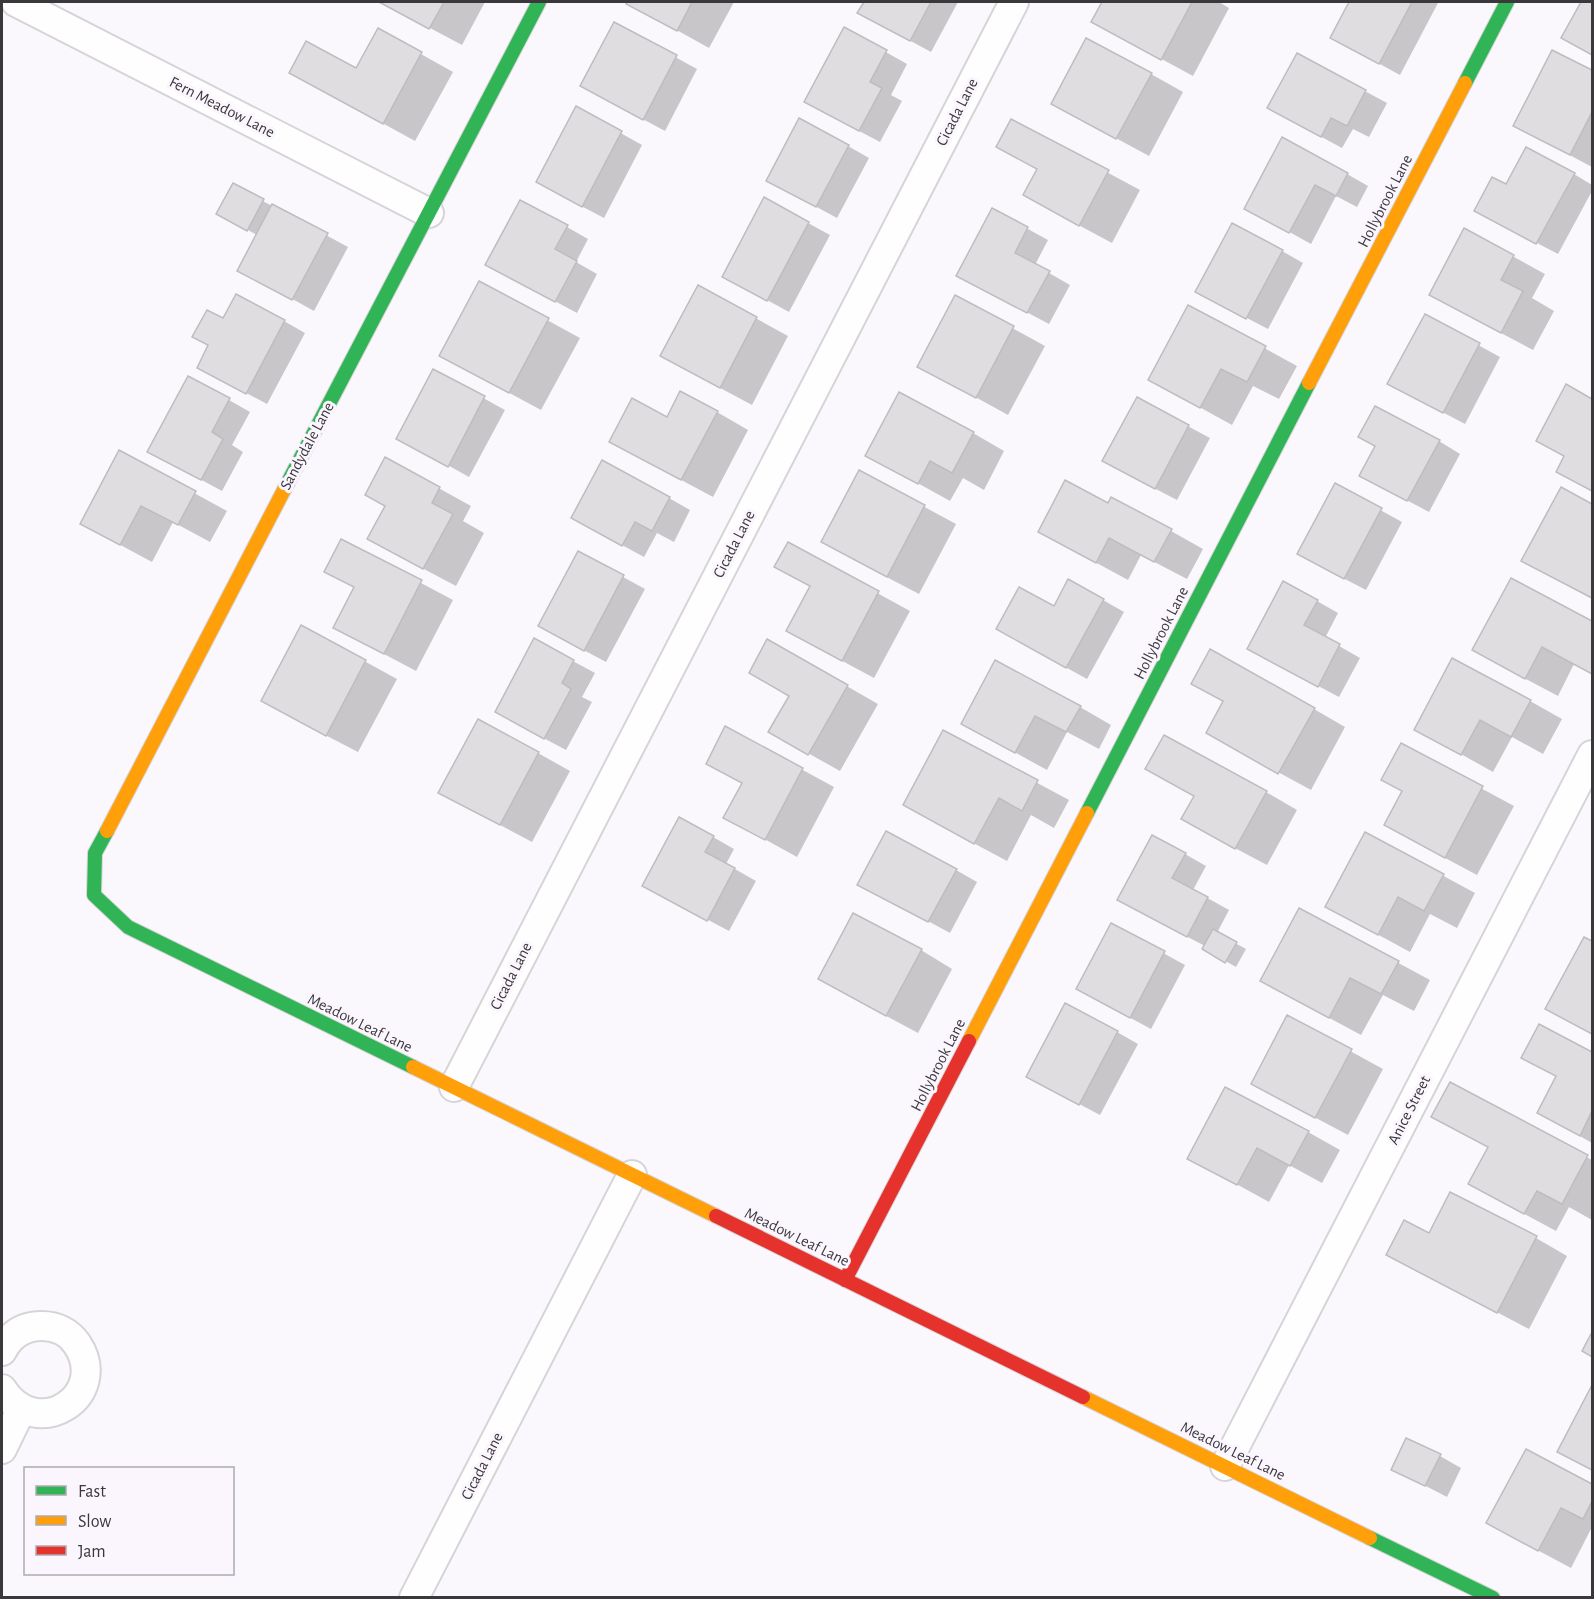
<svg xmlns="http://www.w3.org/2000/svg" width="1594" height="1599" font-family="'Alegreya Sans',sans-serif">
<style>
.shadow{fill:#0003}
.building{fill:#e0dde1;stroke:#bebcbf;stroke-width:1.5}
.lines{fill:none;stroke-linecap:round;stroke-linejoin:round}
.street-casing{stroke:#d7d4d8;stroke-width:32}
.fast-casing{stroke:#d7d4d8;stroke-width:16}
.slow-casing{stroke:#d7d4d8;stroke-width:16}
.jam-casing{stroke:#d7d4d8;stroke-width:16}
.street{stroke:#fefeff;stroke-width:28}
.fast{stroke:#30b455;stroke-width:14}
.slow{stroke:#ff9f0a;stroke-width:14}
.jam{stroke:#e5322d;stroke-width:14}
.labels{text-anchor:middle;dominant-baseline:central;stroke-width:6;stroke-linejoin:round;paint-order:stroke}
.street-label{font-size:16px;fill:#3b383c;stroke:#fbf6fe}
</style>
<rect width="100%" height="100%" fill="#faf8fc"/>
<!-- shadow -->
<g class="shadow">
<path d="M381 2H485L462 45Z"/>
<path d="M629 2H734L709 48 628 3Z"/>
<path d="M865 2H958L931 52 859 13Z"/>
<path d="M1104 2H1219L1229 8 1193 76 1093 22Z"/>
<path d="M1351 2H1435L1438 3 1400 75 1332 38Z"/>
<path d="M1582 2H1592V55L1563 38Z"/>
<path d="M615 24 697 69 665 131 603 98Z"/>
<path d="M845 29 907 64 891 95 902 101 880 142 827 114Z"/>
<path d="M378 30 453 72 415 141 322 90 356 70Z"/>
<path d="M1553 52 1592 72V167L1515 126Z"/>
<path d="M1298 55 1387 103 1369 137 1353 129 1342 148 1290 120Z"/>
<path d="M1151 74 1183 92 1149 156 1053 104Z"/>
<path d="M576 108 642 145 604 218 558 194Z"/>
<path d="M1012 121 1140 190 1112 243 1056 213 1038 169Z"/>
<path d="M848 146 869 158 837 218 789 192Z"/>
<path d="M1347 174 1368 186 1357 207 1336 196 1311 244 1246 208Z"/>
<path d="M1574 174 1592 185V191L1558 254 1497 222 1507 186Z"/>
<path d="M233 185 348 247 314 311 258 280 257 235 228 219Z"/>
<path d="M764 199 830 235 789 312 745 288Z"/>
<path d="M993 210 1048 240 1035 265 1070 285 1049 324 979 287Z"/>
<path d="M567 227 588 239 576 262 597 274 577 313 508 276Z"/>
<path d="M1465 230 1545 274 1532 298 1554 311 1533 350 1463 313Z"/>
<path d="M1282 251 1303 263 1268 329 1218 303Z"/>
<path d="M479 283 580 338 541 410 472 373Z"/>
<path d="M699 287 788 336 752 405 694 374Z"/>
<path d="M956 297 1045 346 1008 415 919 366Z"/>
<path d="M1189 307 1297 366 1279 399 1253 386 1232 425 1150 380Z"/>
<path d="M1425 316 1500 357 1465 424 1410 395Z"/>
<path d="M223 320 284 321 305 333 267 404 220 379Z"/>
<path d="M434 371 505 410 469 477 417 448Z"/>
<path d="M1567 386 1592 400V491L1558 471 1565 457 1538 441Z"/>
<path d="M1137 399 1210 438 1177 500 1125 473Z"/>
<path d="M229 400 250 412 232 445 243 452 222 491 170 463Z"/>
<path d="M717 412 748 430 713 497 642 459 667 419Z"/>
<path d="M973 433 1004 451 984 490 963 478 950 501 867 455Z"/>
<path d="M1439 441 1460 454 1429 512 1382 487Z"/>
<path d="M119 452 227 511 210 542 173 522 152 562 113 541Z"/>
<path d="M386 459 471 506 463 521 484 533 456 586 401 557 387 506Z"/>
<path d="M860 472 956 524 919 594 854 560Z"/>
<path d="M1335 485 1402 522 1366 590 1320 566Z"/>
<path d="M1561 489 1592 506V599L1523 561Z"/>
<path d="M669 498 690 510 674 542 657 533 644 557 594 530Z"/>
<path d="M1109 505 1171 531 1203 549 1187 579 1141 555 1128 580 1071 549Z"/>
<path d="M342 541 453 600 416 671 335 628 355 588 326 571Z"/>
<path d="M788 544 910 611 874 678 820 649 812 587Z"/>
<path d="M579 553 645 589 606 662 561 638Z"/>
<path d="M1511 580 1592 623V674L1574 664 1558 696 1505 668Z"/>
<path d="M1103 600 1124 612 1087 679 1018 641Z"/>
<path d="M1317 601 1338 613 1325 638 1360 658 1339 697 1269 660Z"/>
<path d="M302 627 397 679 358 752 294 719Z"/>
<path d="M534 640 595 673 582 697 592 702 566 750 517 724Z"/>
<path d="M768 641 878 704 840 771 770 732 791 695Z"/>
<path d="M1225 701 1314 709 1345 727 1311 790 1239 751Z"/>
<path d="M1530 701 1562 719 1543 754 1512 737 1493 772 1416 729Z"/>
<path d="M1080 707 1111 725 1099 749 1067 732 1047 770 963 724Z"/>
<path d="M726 728 834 787 797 857 757 835Z"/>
<path d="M943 732 1069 800 1054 828 1031 815 1007 861 936 823Z"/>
<path d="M1401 745 1514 806 1477 875 1417 843 1403 791Z"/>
<path d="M538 753 570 771 532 842 472 810Z"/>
<path d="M1266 792 1297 810 1267 865 1214 837Z"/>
<path d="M1366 834 1475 893 1457 928 1430 914 1410 952 1327 907Z"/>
<path d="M713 837 734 849 726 864 756 881 729 931 665 897Z"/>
<path d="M1185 854 1206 866 1193 890 1229 910 1217 933 1246 949 1236 967 1204 949 1205 946 1140 912Z"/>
<path d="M956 870 977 882 950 933 878 894Z"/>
<path d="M1300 910 1430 980 1414 1011 1383 995 1361 1035 1294 999Z"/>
<path d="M1112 925 1185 965 1151 1029 1099 1001Z"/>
<path d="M1585 939 1592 943V1034L1579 1026Z"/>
<path d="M921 950 952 969 918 1033 851 997Z"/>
<path d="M1288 1017 1383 1069 1348 1135 1284 1101Z"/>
<path d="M1539 1026 1592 1054V1143L1571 1131 1558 1077 1523 1057Z"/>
<path d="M1117 1032 1138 1044 1100 1115 1049 1088Z"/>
<path d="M1450 1084 1592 1160V1220L1569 1207 1556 1231 1502 1202 1489 1147Z"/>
<path d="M1308 1132 1340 1150 1322 1183 1289 1165 1269 1202 1189 1158Z"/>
<path d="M1430 1235 1536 1238 1567 1256 1529 1329 1388 1255Z"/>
<path d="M1592 1389V1470L1559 1451Z"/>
<path d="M1527 1451 1592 1485V1527L1571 1568 1520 1541Z"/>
<path d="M1440 1456 1461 1468 1447 1497 1393 1469Z"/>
</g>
<!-- building -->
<g class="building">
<path d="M379 2H444L429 29Z"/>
<path d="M627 2H692L677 31 626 4Z"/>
<path d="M864 2H931L910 41 857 13Z"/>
<path d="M1102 2H1192L1161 60 1091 22Z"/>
<path d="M1349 2H1412L1379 64 1330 38Z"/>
<path d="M1581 2H1592V55L1561 38Z"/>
<path d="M614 22 677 55 643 120 580 86Z"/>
<path d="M844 27 887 50 870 82 882 88 859 131 804 102Z"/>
<path d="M378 28 422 52 383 124 289 73 306 41 356 68Z"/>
<path d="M1086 38 1152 73 1116 139 1051 104Z"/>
<path d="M1552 50 1592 70V112L1570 155 1513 126Z"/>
<path d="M1297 53 1366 90 1347 126 1331 118 1321 137 1267 108Z"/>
<path d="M576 106 622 131 582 207 536 182Z"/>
<path d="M799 118 849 145 816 207 766 181Z"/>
<path d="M1011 119 1109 170 1079 226 1023 195 1037 169 996 147Z"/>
<path d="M1282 137 1348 173 1336 196 1315 185 1289 233 1244 209Z"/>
<path d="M1526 147 1575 173 1536 244 1474 211 1492 177 1506 184Z"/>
<path d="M233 183 264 199 247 231 216 214Z"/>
<path d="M764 197 809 222 767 301 722 277Z"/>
<path d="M520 200 568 225 555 249 577 261 555 302 485 265Z"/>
<path d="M272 204 328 233 292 300 237 271Z"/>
<path d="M992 208 1028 227 1015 253 1050 271 1027 313 956 276Z"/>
<path d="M1232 223 1283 250 1246 319 1195 292Z"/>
<path d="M1464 228 1514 255 1501 280 1523 291 1501 333 1429 295Z"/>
<path d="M479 281 549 318 509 393 439 356Z"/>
<path d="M698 285 757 317 720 388 660 356Z"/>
<path d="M236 294 285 320 246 394 197 368 208 345 192 337 207 310 223 318Z"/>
<path d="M955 295 1014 326 976 398 917 367Z"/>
<path d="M1188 305 1266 346 1247 382 1221 369 1200 408 1148 380Z"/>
<path d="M1425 314 1480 343 1443 413 1387 384Z"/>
<path d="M433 369 485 396 448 467 396 439Z"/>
<path d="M188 376 230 398 212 432 223 439 201 480 147 452Z"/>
<path d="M1566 384 1592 399V491L1556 472 1564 456 1536 441Z"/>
<path d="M680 391 718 411 681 480 609 442 632 398 667 417Z"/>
<path d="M899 392 974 432 952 473 930 461 918 484 865 456Z"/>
<path d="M1137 397 1189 425 1155 489 1102 461Z"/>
<path d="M1375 406 1440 440 1407 501 1359 476 1375 446 1358 437Z"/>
<path d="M119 450 196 491 178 525 141 506 120 545 80 524Z"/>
<path d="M385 457 440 487 432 503 453 514 423 569 367 539 385 506 365 495Z"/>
<path d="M602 460 670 497 652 531 635 522 622 546 571 518Z"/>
<path d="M859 470 925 505 887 577 821 542Z"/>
<path d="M1065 480 1108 503 1111 497 1172 529 1154 562 1109 538 1096 563 1038 532Z"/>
<path d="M1335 483 1382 508 1344 579 1297 554Z"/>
<path d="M1561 487 1592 504V598L1521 561Z"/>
<path d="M341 539 422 580 384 654 333 628 354 587 324 572Z"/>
<path d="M788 542 879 591 842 661 786 631 810 586 774 567Z"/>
<path d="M578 551 624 575 584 651 538 626Z"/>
<path d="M1511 578 1592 621V674L1542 647 1525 679 1472 650Z"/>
<path d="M1068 579 1104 599 1066 668 996 629 1019 587 1054 606Z"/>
<path d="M1283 581 1318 600 1304 625 1340 644 1318 687 1247 649Z"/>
<path d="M301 625 366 660 326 736 261 701Z"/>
<path d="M534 638 574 660 562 683 571 689 544 739 495 712Z"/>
<path d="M767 639 848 685 808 755 768 732 789 696 749 673Z"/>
<path d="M1210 649 1315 708 1278 774 1206 733 1223 701 1191 684Z"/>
<path d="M1452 658 1531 700 1511 737 1480 720 1461 755 1414 730Z"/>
<path d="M995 660 1081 706 1066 732 1035 716 1015 753 961 724Z"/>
<path d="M478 719 539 752 500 825 438 793Z"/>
<path d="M725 726 803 768 765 840 723 818 742 783 706 764Z"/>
<path d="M943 730 1038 780 1022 811 999 798 974 844 903 805Z"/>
<path d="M1164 735 1267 791 1235 849 1181 819 1194 796 1145 769Z"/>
<path d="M1401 743 1483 786 1445 858 1384 825 1402 791 1381 780Z"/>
<path d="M679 817 714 836 705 852 735 868 707 921 642 886Z"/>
<path d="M886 831 957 869 928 922 857 885Z"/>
<path d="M1365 832 1444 874 1424 911 1398 897 1378 935 1325 907Z"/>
<path d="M1152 835 1186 853 1172 878 1208 897 1187 937 1117 900Z"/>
<path d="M1299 908 1399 961 1381 994 1350 978 1329 1018 1260 981Z"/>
<path d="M853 913 922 949 886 1016 818 979Z"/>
<path d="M1111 923 1165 951 1130 1018 1076 989Z"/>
<path d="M1213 929 1237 942 1225 963 1202 949Z"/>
<path d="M1584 937 1592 941V1034L1545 1009Z"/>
<path d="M1065 1003 1118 1031 1079 1105 1026 1077Z"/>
<path d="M1287 1015 1352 1049 1315 1118 1251 1084Z"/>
<path d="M1539 1024 1592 1052V1111L1580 1136 1537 1113 1556 1076 1521 1058Z"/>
<path d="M1450 1082 1588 1155 1562 1204 1537 1191 1524 1214 1468 1184 1488 1147 1431 1117Z"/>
<path d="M1225 1087 1309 1131 1290 1166 1257 1148 1237 1185 1187 1159Z"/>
<path d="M1450 1192 1537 1236 1497 1313 1386 1255 1404 1220 1429 1233Z"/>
<path d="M1592 1332V1357L1582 1351Z"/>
<path d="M1592 1385V1470L1557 1452Z"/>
<path d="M1406 1438 1441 1454 1425 1486 1391 1470Z"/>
<path d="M1526 1449 1592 1484V1501L1583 1519 1561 1508 1538 1551 1486 1523Z"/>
</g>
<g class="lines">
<!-- street casing -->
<g class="street-casing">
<g id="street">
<path d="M16 2 429 213"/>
<path d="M454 1087 1014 2"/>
<path d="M2 1351C10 1335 23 1326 42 1326 56 1326 69 1332 77 1344 111 1395 37 1444 2 1389"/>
<path d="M2 1449 21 1410"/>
<path d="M1225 1466 1592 755"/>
<path d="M414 1598 632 1175"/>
</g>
</g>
<!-- fast casing -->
<g class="fast-casing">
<g id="fast">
<path d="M1465 83 1507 2"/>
<path d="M285 488 539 2"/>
<path d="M1087 813 1309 383"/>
<path d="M107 831 95 853 94 895 128 927 413 1067"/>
<path d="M1370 1538 1493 1598"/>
</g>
</g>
<!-- slow casing -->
<g class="slow-casing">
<g id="slow">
<path d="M1309 383 1465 83"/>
<path d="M107 831 285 488"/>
<path d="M969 1041 1087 813"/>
<path d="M413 1067 716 1216"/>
<path d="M1083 1397 1370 1538"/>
</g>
</g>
<!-- jam casing -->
<g class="jam-casing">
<g id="jam">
<path d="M716 1216 1083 1397"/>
<path d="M845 1280 969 1041"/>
</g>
</g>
<!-- street -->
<use href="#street" class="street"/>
<!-- fast -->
<use href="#fast" class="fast"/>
<!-- slow -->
<use href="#slow" class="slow"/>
<!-- jam -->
<use href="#jam" class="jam"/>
</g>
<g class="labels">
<!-- street labels -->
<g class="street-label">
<text transform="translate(222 107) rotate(27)">Fern Meadow Lane</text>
<text transform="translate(957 112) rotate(-63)">Cicada Lane</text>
<text transform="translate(1385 201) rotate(-63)">Hollybrook Lane</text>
<text transform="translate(307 446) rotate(-62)">Sandydale Lane</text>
<text transform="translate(734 544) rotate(-63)">Cicada Lane</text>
<text transform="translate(1161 633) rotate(-63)">Hollybrook Lane</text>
<text transform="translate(511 976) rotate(-63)">Cicada Lane</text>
<text transform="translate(360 1023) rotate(26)">Meadow Leaf Lane</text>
<text transform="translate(938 1065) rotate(-63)">Hollybrook Lane</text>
<text transform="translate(1409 1110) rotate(-63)">Anice Street</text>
<text transform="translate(797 1237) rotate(26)">Meadow Leaf Lane</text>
<text transform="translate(1233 1451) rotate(26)">Meadow Leaf Lane</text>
<text transform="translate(482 1466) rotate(-63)">Cicada Lane</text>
</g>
</g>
<!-- border -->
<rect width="1594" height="1599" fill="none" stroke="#3b383c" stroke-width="6"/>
<!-- legend -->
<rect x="24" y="1467" width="210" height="108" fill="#fbf6fe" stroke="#aeaab0" stroke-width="1.5"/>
<rect x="36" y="1486" width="30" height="9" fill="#30b455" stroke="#aeaab0" stroke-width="1.5"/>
<text x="78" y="1497" font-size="18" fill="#3b383c">Fast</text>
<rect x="36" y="1516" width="30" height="9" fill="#ff9f0a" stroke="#aeaab0" stroke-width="1.5"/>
<text x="78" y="1527" font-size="18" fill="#3b383c">Slow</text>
<rect x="36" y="1546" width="30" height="9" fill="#e5322d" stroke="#aeaab0" stroke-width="1.5"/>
<text x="78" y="1557" font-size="18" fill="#3b383c">Jam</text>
</svg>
